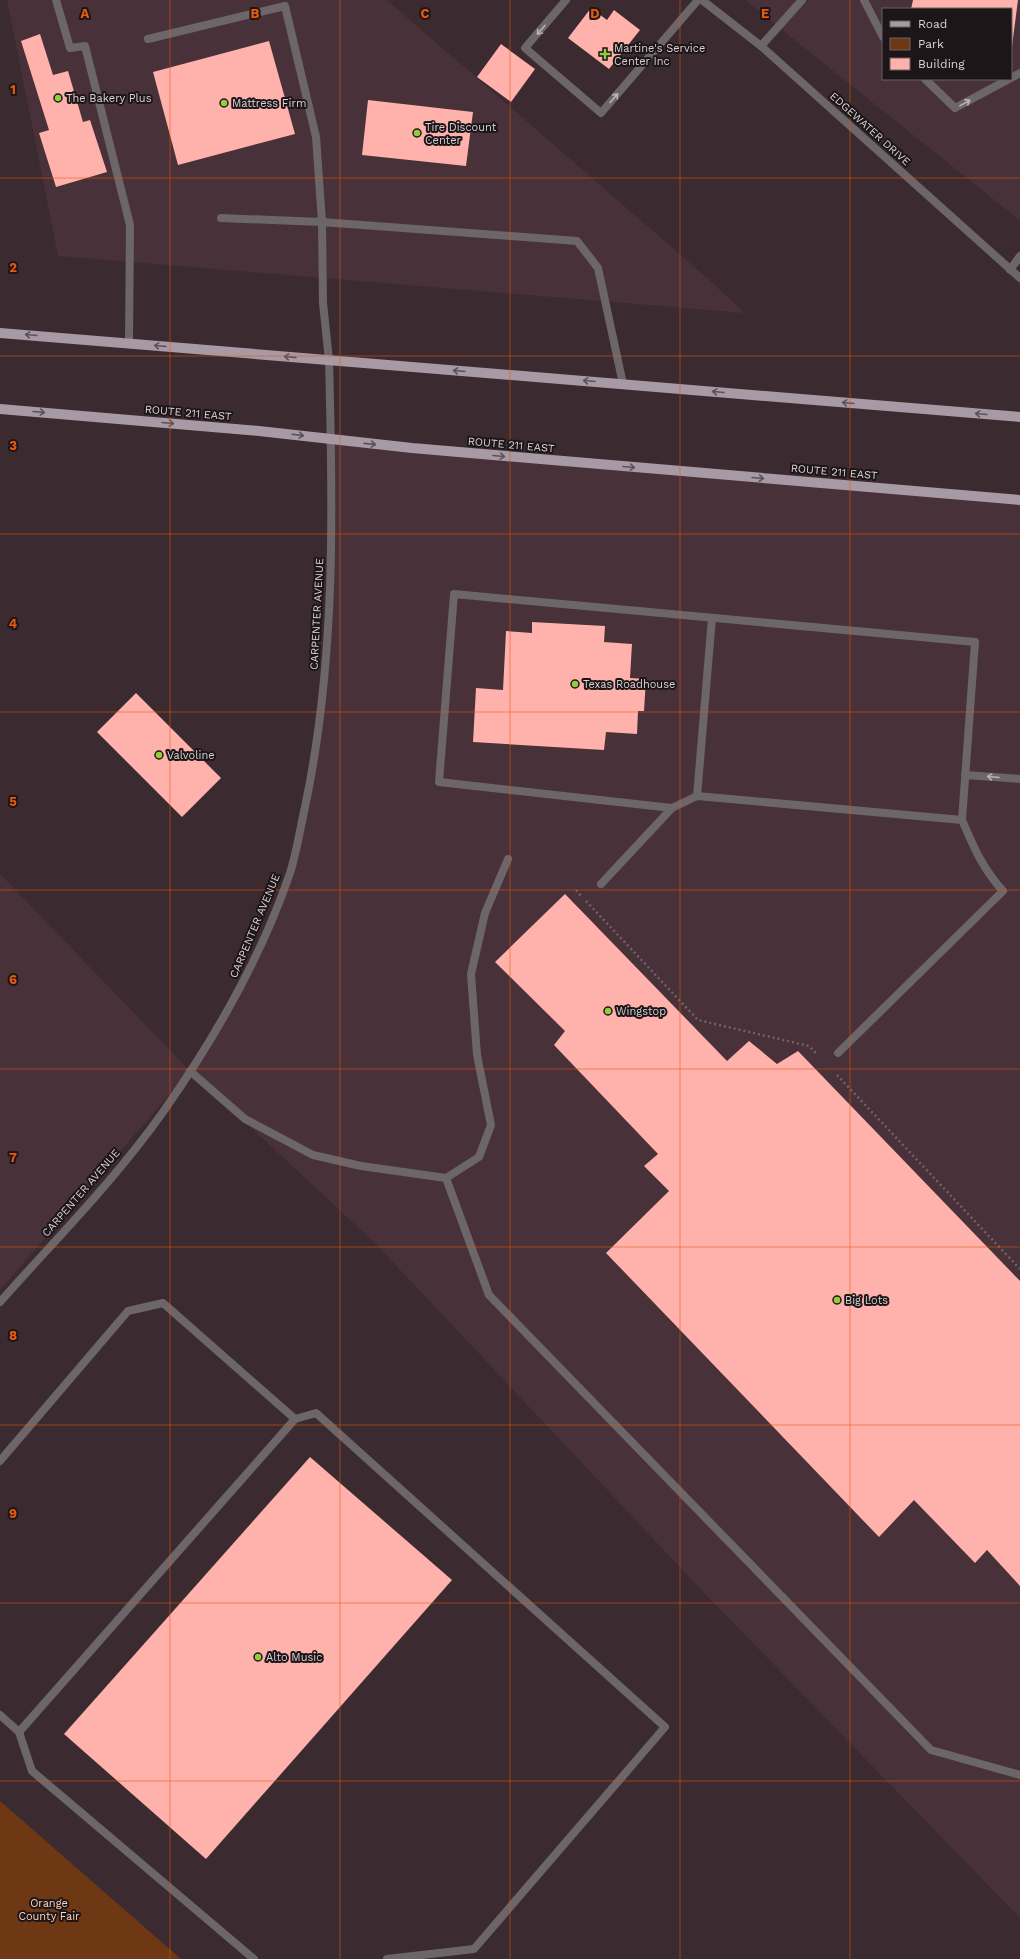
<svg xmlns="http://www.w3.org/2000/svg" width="1020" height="1959" font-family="'Work Sans',sans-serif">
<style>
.built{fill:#483139;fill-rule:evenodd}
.green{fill:#6e3815}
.building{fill:#ffb1ab}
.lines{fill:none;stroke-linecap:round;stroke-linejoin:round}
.path{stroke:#716367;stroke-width:2.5;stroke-dasharray:2 3;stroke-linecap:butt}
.service{stroke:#6c666b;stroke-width:8}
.minor{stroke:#6c666b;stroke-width:8}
.primary{stroke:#a79aa4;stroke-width:10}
.oneway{stroke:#bab1b4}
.oneway2{stroke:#5b5157}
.grid{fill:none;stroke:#e8590c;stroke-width:1;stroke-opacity:0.55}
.poi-dot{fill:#95cc3b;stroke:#1d1618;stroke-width:1.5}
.labels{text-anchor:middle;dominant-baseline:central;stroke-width:4;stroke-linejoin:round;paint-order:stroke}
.poi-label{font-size:11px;fill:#dcd1d4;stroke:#1d1618;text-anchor:start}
.street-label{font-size:11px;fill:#dcd1d4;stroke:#1d1618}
.park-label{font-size:11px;fill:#ffd3bc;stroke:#1d1618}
.grid-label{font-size:13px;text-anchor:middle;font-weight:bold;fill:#e8590c;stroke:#1d1618;stroke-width:4;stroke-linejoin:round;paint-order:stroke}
</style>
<rect width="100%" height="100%" fill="#3b2b30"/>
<!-- built -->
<g class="built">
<path d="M7 0H387L707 278 745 313 58 256Z"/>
<path d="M745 0H1020V220L1018 219ZM883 9H1011V79H883Z"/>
<path d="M331 440 1020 499V1918L708 1597 375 1243 190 1071 0 1290V874L190 1071 260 948 299 840 327 640Z"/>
</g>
<!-- green -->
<path class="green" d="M0 1801 181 1959H0Z"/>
<!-- building -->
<g class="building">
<path d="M913 0H1018L1012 46 1011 9H911Z"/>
<path d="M591 8 607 20 614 10 640 30 609 69 568 38Z"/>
<path d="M40 34 53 75 68 71 83 122 90 120 107 172 56 187 39 133 49 130 21 41Z"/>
<path d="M269 41 295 134 178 165 153 72Z"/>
<path d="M501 44 535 69 511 102 477 77Z"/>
<path d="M368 100 473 112 466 166 362 155Z"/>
<path d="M532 622 605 626 604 642 632 644 630 678 646 679 644 711H638L637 734 606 732 604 750 473 742 476 688 503 690 506 631 532 633Z"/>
<path d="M136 693 221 778 182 817 97 732Z"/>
<path d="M565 894 727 1061 749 1041 777 1064 798 1051 1020 1281V1586L987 1550 975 1563 914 1500 879 1537 606 1253 669 1191 644 1166 658 1154 554 1045 565 1031 495 962Z"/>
<path d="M310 1457 452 1580 206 1859 64 1734Z"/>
</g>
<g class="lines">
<!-- path -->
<g class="path">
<path d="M576 890 582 897"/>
<path d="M586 901 698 1020 809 1046 817 1054"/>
<path d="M837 1075 1020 1269"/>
</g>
<!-- service -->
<g class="service">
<path d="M56 0 70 48 85 46 130 225 129 343"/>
<path d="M566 0 525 48 601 113 698 0"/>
<path d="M864 0 883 37"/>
<path d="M148 39 285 6 316 137 322 222 221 218"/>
<path d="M1011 78 1020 73"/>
<path d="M925 79 955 108 1009 79"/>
<path d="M1010 270 1020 256"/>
<path d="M329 360 323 303 322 222 577 241 598 268 623 384"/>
<path d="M965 775 1020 779"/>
<path d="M697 796 712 618"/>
<path d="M601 884 672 808 697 796 962 820 975 642 454 594 439 782 672 808"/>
<path d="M838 1053 1003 891C983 869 974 848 962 820"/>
<path d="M190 1071 245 1119 313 1155 361 1166 446 1178 489 1295 931 1750 1020 1775"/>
<path d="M446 1178 479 1157 491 1125 477 1055 471 974 485 913 508 859"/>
<path d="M295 1419 316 1413 665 1727 474 1949 387 1959"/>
<path d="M0 1461 128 1311 163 1303 295 1419 19 1732 0 1715"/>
<path d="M19 1732 32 1771 254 1959"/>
</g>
<!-- minor -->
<g class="minor">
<path d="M702 0 761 46 1020 278"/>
<path d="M761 46 802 0"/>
<path d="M0 1302C55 1240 115 1180 163 1112 215 1038 261 958 290 873 297 851 300 829 305 807 336 660 333 509 329 360"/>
</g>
<!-- primary -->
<g class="primary">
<path d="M0 333 1020 417"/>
<path d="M0 409 259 431 412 448 1020 500"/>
</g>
</g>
<!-- one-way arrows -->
<defs><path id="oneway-shaft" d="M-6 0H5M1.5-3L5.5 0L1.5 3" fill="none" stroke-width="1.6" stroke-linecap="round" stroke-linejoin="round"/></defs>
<g class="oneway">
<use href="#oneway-shaft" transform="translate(541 30) rotate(130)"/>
<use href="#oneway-shaft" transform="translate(614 98) rotate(-49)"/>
<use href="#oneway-shaft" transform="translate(965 103) rotate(-29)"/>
<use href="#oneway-shaft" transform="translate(993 777) rotate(-175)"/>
</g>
<g class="oneway2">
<use href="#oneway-shaft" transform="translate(31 335) rotate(-175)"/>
<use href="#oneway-shaft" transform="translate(160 346) rotate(-175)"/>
<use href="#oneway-shaft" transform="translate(290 357) rotate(-175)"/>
<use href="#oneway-shaft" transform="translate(459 371) rotate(-175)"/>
<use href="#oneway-shaft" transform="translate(589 381) rotate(-175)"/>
<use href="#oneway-shaft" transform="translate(718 392) rotate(-175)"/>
<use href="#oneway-shaft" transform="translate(848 403) rotate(-175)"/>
<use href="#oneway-shaft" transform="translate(39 412) rotate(5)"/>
<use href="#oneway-shaft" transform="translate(981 414) rotate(-175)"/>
<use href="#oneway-shaft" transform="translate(168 423) rotate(5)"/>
<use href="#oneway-shaft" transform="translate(298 435) rotate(7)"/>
<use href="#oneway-shaft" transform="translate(370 444) rotate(6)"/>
<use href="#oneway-shaft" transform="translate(499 456) rotate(5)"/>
<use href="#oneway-shaft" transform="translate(629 467) rotate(5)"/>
<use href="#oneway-shaft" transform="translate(758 478) rotate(5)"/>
</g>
<!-- grid -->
<path class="grid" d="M170 0V1959M340 0V1959M510 0V1959M680 0V1959M850 0V1959M0 178H1020M0 356H1020M0 534H1020M0 712H1020M0 890H1020M0 1069H1020M0 1247H1020M0 1425H1020M0 1603H1020M0 1781H1020"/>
<!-- markers -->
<g class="poi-dot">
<path d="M603 48h4v4h4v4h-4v4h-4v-4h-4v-4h4z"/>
<circle cx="58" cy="98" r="4"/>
<circle cx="224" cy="103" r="4"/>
<circle cx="417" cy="133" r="4"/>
<circle cx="575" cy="684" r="4"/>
<circle cx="159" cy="755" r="4"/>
<circle cx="608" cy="1011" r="4"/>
<circle cx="837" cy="1300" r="4"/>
<circle cx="258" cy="1657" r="4"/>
</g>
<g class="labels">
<!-- poi labels -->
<g class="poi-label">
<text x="614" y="48">Martine's Service<tspan x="614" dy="13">Center Inc</tspan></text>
<text x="66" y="98">The Bakery Plus</text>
<text x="232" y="103">Mattress Firm</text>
<text x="425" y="127">Tire Discount<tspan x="425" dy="13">Center</tspan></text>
<text x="583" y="684">Texas Roadhouse</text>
<text x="167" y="755">Valvoline</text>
<text x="616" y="1011">Wingstop</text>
<text x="845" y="1300">Big Lots</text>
<text x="266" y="1657">Alto Music</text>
</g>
<!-- street labels -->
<g class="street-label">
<text transform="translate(870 129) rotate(42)">EDGEWATER DRIVE</text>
<text transform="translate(188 413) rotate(5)">ROUTE 211 EAST</text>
<text transform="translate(511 445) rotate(5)">ROUTE 211 EAST</text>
<text transform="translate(834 472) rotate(5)">ROUTE 211 EAST</text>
<text transform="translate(317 614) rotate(-87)">CARPENTER AVENUE</text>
<text transform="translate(255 926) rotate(-67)">CARPENTER AVENUE</text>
<text transform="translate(81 1193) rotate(-49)">CARPENTER AVENUE</text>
</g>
<!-- park labels -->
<g class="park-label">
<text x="49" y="1903">Orange<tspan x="49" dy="13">County Fair</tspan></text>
</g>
</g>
<g class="grid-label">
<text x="85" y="18">A</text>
<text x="255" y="18">B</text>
<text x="425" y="18">C</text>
<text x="595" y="18">D</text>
<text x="765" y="18">E</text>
<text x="13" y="94">1</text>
<text x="13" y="272">2</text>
<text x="13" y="450">3</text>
<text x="13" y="628">4</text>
<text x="13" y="806">5</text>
<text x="13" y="984">6</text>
<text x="13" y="1162">7</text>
<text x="13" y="1340">8</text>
<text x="13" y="1518">9</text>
</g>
<!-- legend -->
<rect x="882" y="8" width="130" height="72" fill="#1d1618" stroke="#696163"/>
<rect x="890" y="21" width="20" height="6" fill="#a79aa4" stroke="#696163"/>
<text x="918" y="28" font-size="12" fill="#dcd1d4">Road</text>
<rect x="890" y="38" width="20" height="12" fill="#6e3815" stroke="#696163"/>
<text x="918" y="48" font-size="12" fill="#dcd1d4">Park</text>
<rect x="890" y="58" width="20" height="12" fill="#ffb1ab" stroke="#696163"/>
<text x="918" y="68" font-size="12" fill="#dcd1d4">Building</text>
</svg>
